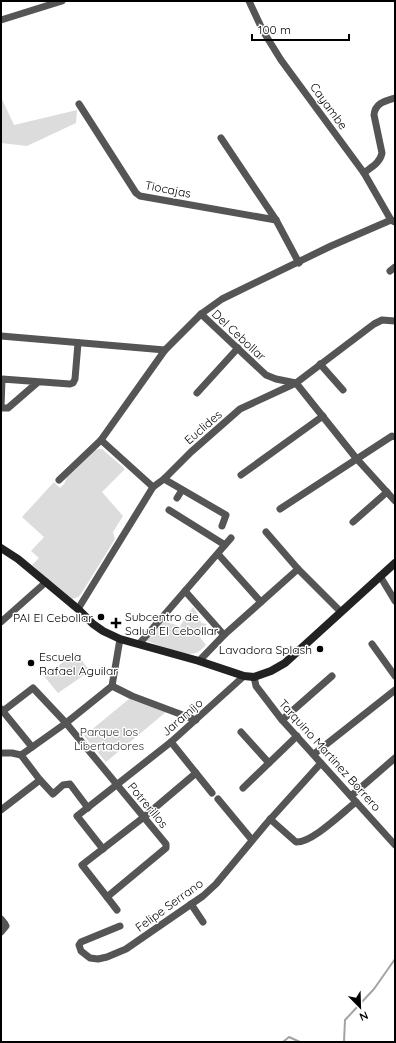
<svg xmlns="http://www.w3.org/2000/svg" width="396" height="1043" font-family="Quicksand,sans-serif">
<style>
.green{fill:#dcdcdc}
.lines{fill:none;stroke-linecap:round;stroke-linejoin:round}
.stream{stroke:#a3a3a3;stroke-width:2}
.street{stroke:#555;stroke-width:7}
.secondary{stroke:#222;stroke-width:8}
.poi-dot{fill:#000;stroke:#fff;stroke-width:1.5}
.labels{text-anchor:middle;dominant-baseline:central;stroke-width:3;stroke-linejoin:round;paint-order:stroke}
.street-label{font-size:12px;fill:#000;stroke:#fff}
.poi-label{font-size:12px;fill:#000;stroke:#fff;text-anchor:start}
.park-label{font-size:12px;fill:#333;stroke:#fff}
</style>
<rect width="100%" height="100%" fill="#fff"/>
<!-- green -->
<g class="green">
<path d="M1 97 14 125 77 110 76 123 27 146 1 143Z"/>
<path d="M99 449H102L125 469 102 492 123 516 113 532 115 539 81 594C77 599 74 599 68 598L32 565 39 558 31 551 44 537 22 517 54 482 60 488 64 484 67 477 95 450Z"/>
<path d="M193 607 199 616 201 623 207 624 203 628 205 631 199 636 206 645C203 648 200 651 196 653 184 657 157 644 144 640L162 621 180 626Z"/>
<path d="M76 653 90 671 58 693 44 676Z"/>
<path d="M129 699 166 712 106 762 84 736Z"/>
</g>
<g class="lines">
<!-- stream -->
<g class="stream">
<path d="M283 1042 289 1037 300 1042"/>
<path d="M344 1042 345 1020 374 989 395 959"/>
</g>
<!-- street -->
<g class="street">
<path d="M249 1 263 31 281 60 364 173 391 220 395 222"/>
<path d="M1 20 62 1"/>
<path d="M79 104 136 193 140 196 276 220"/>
<path d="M221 138 276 220 299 263"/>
<path d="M364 173C371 167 380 163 382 153L374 115C375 103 385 101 395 98"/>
<path d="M390 271 395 267"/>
<path d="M201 314 266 375 276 379 296 383 356 458 395 501"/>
<path d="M1 336 165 350 201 314 222 299 331 246 391 220"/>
<path d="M320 364 343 390"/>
<path d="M38 382 8 408H1L2 379 70 384 73 383 75 379 78 343"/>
<path d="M197 393 238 348"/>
<path d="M101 440 153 487"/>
<path d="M241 475 323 416"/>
<path d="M164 479 226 515 222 526"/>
<path d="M59 480 101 440 165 350"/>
<path d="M177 498 182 490"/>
<path d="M280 509 392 436 395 437"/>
<path d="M169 510 225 545"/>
<path d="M353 522 387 492"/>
<path d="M266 532 298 569 341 612"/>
<path d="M218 554 261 602"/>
<path d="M380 576 395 601"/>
<path d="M185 591 224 635"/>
<path d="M78 609 153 487 164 479 191 452 240 409 296 383 374 324 382 320 395 321"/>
<path d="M1 622 46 582"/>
<path d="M139 644 231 538"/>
<path d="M372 644 395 676"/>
<path d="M199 661 224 635 298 569"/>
<path d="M254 677 256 686 282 720 395 845"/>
<path d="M112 686 132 696 196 720"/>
<path d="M1 709 32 747"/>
<path d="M3 711 33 688 66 723 166 844V848L107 897 82 865 144 817 196 773"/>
<path d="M282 720 332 676"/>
<path d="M241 732 269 763"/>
<path d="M171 742 212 793"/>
<path d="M1 753H12L21 755 66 723 112 686 120 639"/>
<path d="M314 754 395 690"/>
<path d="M21 755 40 780 53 794 63 785 70 784 88 808"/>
<path d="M243 788 297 736"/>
<path d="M351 796 395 758"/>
<path d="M218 799 252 840"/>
<path d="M1 810 40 780"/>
<path d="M270 819 296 842C312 843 343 812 356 802"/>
<path d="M103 849 77 816 171 742 244 676"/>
<path d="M107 897 117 910"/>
<path d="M191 904 203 922"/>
<path d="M1 919 5 924 6 926 1 932"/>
<path d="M120 926 81 942 79 945 81 951 90 958 98 959 107 957 126 949 203 896 216 884 266 824 321 763"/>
</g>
<!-- secondary -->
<path class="secondary" d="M1 548 18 559 78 609 93 624 103 631 120 639 199 661 244 676 254 677 271 671 285 663 395 563"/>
</g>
<!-- markers -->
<g class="poi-dot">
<circle cx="101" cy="617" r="4"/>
<path d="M114 617h4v4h4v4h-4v4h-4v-4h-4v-4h4z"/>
<circle cx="320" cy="649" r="4"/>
<circle cx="31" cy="663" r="4"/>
</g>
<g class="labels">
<!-- street labels -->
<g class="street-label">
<text transform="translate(329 106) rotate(54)">Cayambe</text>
<text transform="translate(168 189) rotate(11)">Tiocajas</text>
<text transform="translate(239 335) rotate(43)">Del Cebollar</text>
<text transform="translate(203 427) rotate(-41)">Euclides</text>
<text transform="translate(182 717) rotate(-41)">Jaramijo</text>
<text transform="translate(330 755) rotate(48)">Tarquino Martinez Borrero</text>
<text transform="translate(148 805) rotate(50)">Potrerillos</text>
<text transform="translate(169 905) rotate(-36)">Felipe Serrano</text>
</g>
<!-- poi labels -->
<g class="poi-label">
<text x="125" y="616">Subcentro de<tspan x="125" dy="14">Salud El Cebollar</tspan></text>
<text x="93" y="617" text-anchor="end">PAI El Cebollar</text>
<text x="312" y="649" text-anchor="end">Lavadora Splash</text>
<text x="39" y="656">Escuela<tspan x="39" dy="14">Rafael Aguilar</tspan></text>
</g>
<!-- park labels -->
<g class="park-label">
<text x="109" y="731">Parque los<tspan x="109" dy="14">Libertadores</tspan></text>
</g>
</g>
<!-- border -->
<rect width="396" height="1043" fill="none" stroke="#000000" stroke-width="4"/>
<!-- north arrow -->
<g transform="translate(360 1007) rotate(157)" stroke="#ffffff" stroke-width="3" paint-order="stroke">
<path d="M0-3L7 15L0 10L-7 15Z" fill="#000000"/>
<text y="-6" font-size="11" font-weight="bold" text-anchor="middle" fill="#000000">N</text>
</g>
<!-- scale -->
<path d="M252 34v6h97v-6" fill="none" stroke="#000000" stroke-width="2"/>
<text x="258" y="34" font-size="12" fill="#000000" stroke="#ffffff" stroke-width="3" paint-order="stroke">100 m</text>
</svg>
